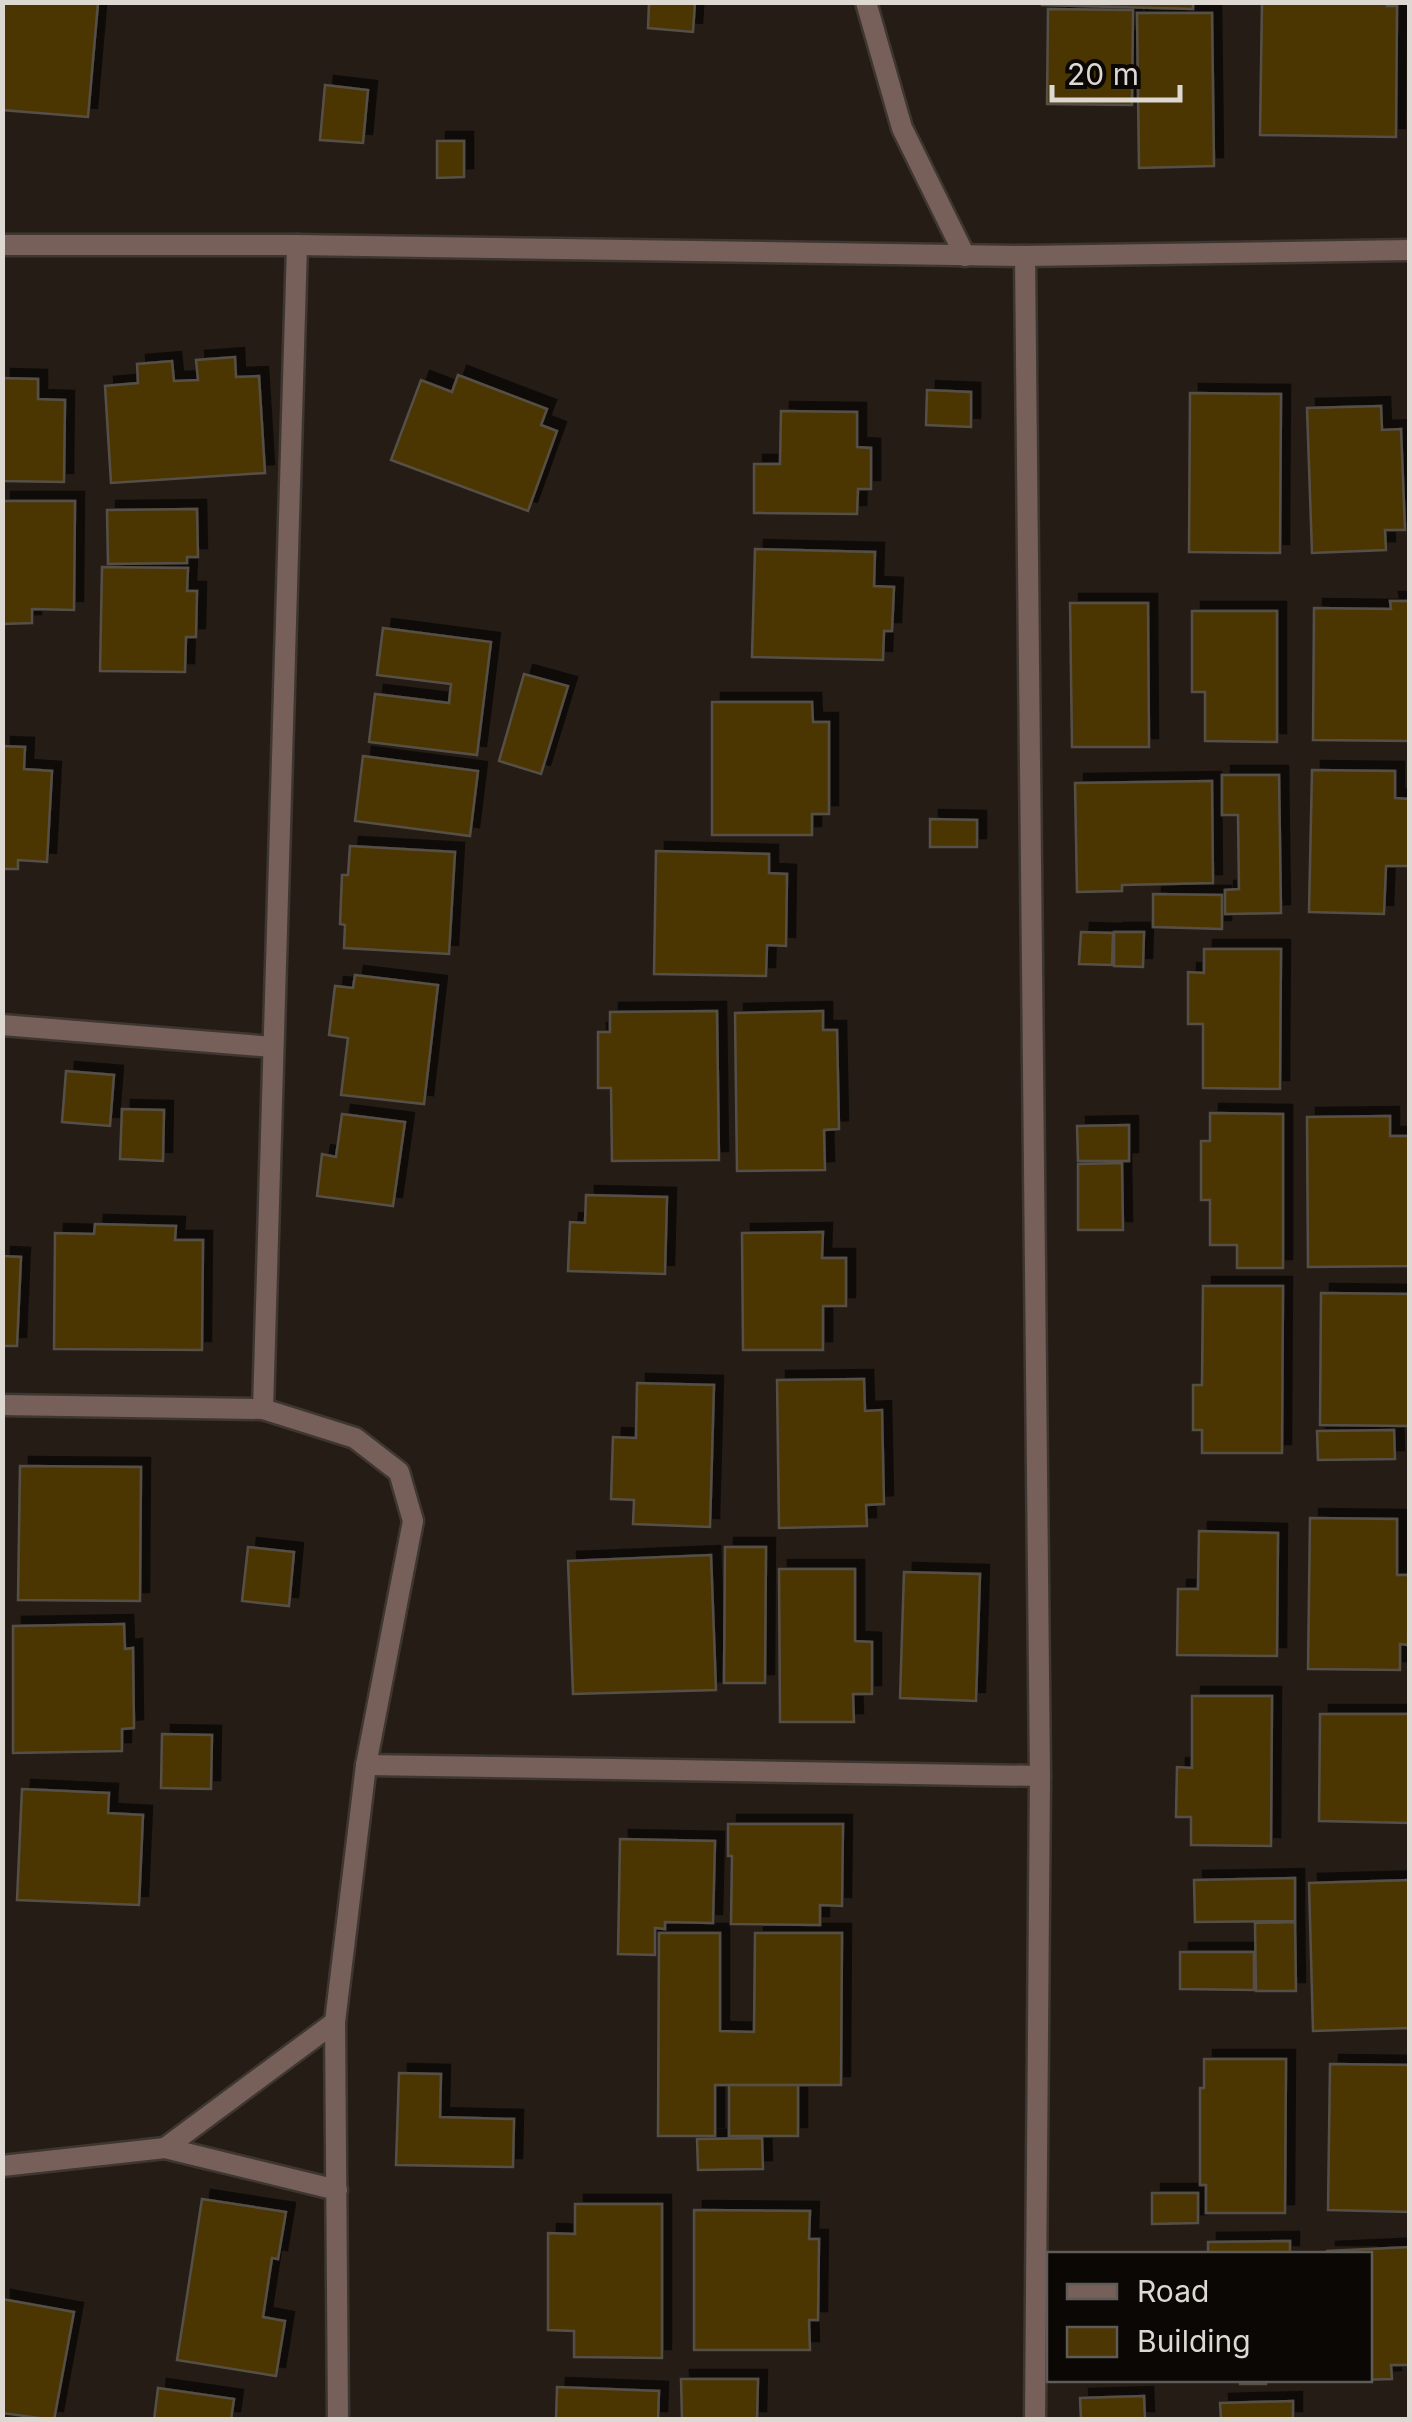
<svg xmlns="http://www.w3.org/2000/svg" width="1412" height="2422" font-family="Inter,sans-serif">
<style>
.building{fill:#4c3603;stroke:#565046;stroke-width:2.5;filter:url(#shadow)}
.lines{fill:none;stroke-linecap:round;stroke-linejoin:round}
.street-casing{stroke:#3e3630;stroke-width:25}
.street{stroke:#775f5a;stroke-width:20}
</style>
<defs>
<filter id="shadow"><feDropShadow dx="9" dy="-9" stdDeviation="0" flood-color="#0009"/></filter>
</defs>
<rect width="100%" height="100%" fill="#241c15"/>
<!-- building -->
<g class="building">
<path d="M2 2 98 3 88 117 2 110Z"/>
<path d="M649 2H695L693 32 648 28Z"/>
<path d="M1042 2H1193V9L1042 5Z"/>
<path d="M1262 2H1387V6H1397L1396 137 1260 135Z"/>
<path d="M1048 9 1133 10 1132 105 1047 104Z"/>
<path d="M1137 13H1212L1214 166 1139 168Z"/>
<path d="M325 85 368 90 363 143 320 140Z"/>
<path d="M437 141H464V177L437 178Z"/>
<path d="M235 357 236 377 259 376 265 473 111 483 105 386 138 383 137 364 172 361 174 381 198 380 196 360Z"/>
<path d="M458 375 547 409 541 425 557 431 528 511 391 460 421 380 452 392Z"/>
<path d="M2 378 38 379V399L65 400 64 482 2 481Z"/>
<path d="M927 390 971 392V427L926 425Z"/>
<path d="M1190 393 1281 394 1280 553 1189 552Z"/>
<path d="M1381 406 1382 430 1401 429 1405 530H1385L1386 550 1312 553 1307 408Z"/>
<path d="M781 411 857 412V447L871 448V489H858L857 514 754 513V464H780Z"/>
<path d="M2 501H75L74 610 32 609V623L2 624Z"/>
<path d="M197 509 198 557H187V563L108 564 107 510Z"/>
<path d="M755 549 875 552 874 586 894 587 892 631H884L883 660 752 657Z"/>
<path d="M102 567 188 568 187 591H197L196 637H186L185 672 100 671Z"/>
<path d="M1390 601H1410V741L1313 740 1314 608 1391 609Z"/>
<path d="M1070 603H1148L1149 747H1072Z"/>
<path d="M1192 611H1277V742L1205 741V692H1192Z"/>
<path d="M383 628 491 642 477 755 369 742 375 694 449 703 451 684 377 675Z"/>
<path d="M524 674 568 686 541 774 499 761Z"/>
<path d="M712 702H812L813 722H829V814H812V835H712Z"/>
<path d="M2 746 25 747 24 769 52 771 47 862 18 860V869H2Z"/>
<path d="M363 756 478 771 470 836 355 821Z"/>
<path d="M1312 770 1395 771V798L1410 799V866H1386L1384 914 1309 912Z"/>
<path d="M1222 775H1279L1281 913 1225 914V890L1239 889 1238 815H1222Z"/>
<path d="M1212 781 1213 883 1122 885V891L1077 892 1075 783Z"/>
<path d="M930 819 977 820V847H930Z"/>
<path d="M350 846 455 852 449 954 344 948 345 925 340 924 342 875H348Z"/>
<path d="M656 851 769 854V873L787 874 786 946 767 945 766 976 654 974Z"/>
<path d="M1153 894 1222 895V929L1153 927Z"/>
<path d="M1081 932 1113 933 1112 965 1079 964Z"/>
<path d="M1114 932H1144L1143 967 1114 966Z"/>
<path d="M1204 949H1281L1280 1089 1203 1088V1024H1188V972L1204 973Z"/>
<path d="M355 975 438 985 424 1104 341 1095 348 1038 329 1035 335 986 353 988Z"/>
<path d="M717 1011 719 1160 612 1161 611 1088H598V1032H610V1012Z"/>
<path d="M823 1011V1030H837L839 1129 824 1130 825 1170 737 1171 735 1013Z"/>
<path d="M66 1071 114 1075 110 1126 62 1122Z"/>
<path d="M122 1109 164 1110 163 1161 120 1159Z"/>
<path d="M1210 1113 1283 1114V1268H1237V1245H1210V1200H1201V1141H1210Z"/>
<path d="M342 1114 405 1122 393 1206 317 1196 322 1154 336 1157Z"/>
<path d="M1390 1116V1136H1410V1266L1308 1267 1307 1117Z"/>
<path d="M1129 1125V1161H1078L1077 1126Z"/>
<path d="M1122 1163 1123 1230H1078V1164Z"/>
<path d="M586 1195 667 1197 665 1274 568 1271 570 1222 585 1223Z"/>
<path d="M95 1224 176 1226 175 1240H203L202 1350 54 1349 55 1233 94 1234Z"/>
<path d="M823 1232 822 1258H846V1306H823V1350H743L742 1233Z"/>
<path d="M2 1256 21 1257 17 1346H2Z"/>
<path d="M1203 1286H1283L1282 1453H1202V1430H1193V1385H1202Z"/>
<path d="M1321 1293 1410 1294V1426L1320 1425Z"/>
<path d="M864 1379 865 1411 882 1410 884 1504 866 1505 867 1526 779 1528 777 1380Z"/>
<path d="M637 1383 714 1385 710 1527 633 1524 634 1500 611 1499 613 1437 636 1438Z"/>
<path d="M1394 1430 1395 1459 1318 1460 1317 1431Z"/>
<path d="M20 1466 141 1467 140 1601 18 1600Z"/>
<path d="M1310 1518 1397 1519V1575H1409L1408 1645 1400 1644V1670L1308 1669Z"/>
<path d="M1199 1531 1278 1533 1277 1656 1177 1655 1178 1589H1198Z"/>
<path d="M248 1547 294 1552 289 1606 242 1601Z"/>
<path d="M725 1547H766L765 1683H724Z"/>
<path d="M711 1555 716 1690 573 1694 568 1561Z"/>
<path d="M779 1569H855V1641L872 1642V1694H853L854 1722H780Z"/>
<path d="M904 1572 980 1574 976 1701 900 1698Z"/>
<path d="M124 1624 125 1649 133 1648 134 1728 122 1729V1751L13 1753V1626Z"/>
<path d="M1192 1696H1272L1271 1846 1191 1845V1817H1176L1177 1767 1192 1768Z"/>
<path d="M1320 1714H1410V1823L1319 1821Z"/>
<path d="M162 1734 212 1735 211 1789 161 1788Z"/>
<path d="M22 1789 109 1793 108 1813 143 1815 139 1905 17 1900Z"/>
<path d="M728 1824H843L842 1906 820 1905V1925L731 1924 732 1856H728Z"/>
<path d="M620 1839 715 1841 713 1923 665 1922V1929L655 1928V1955L618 1954Z"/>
<path d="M1295 1878V1921L1195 1922 1194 1880Z"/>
<path d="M1410 1880V2028L1313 2031 1309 1883Z"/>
<path d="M1295 1922 1296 1991H1256L1255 1923Z"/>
<path d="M659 1933H720V2031L754 2032 755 1933H842L841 2085H715V2136H658Z"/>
<path d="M1180 1952H1254V1990L1180 1989Z"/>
<path d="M1204 2059H1286L1285 2213H1206V2185H1200V2088H1204Z"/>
<path d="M1330 2064 1410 2065V2212L1328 2210Z"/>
<path d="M399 2073 441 2074 440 2117 514 2119 513 2167 396 2165Z"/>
<rect x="729" y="2085" width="69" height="51"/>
<path d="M762 2138 763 2169 698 2170 697 2139Z"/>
<path d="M1152 2193H1198V2223L1152 2224Z"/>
<path d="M202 2199 286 2212 278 2259 272 2258 263 2317 285 2321 276 2376 177 2360Z"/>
<path d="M575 2204H662V2358L574 2357V2331L548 2330V2233L575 2234Z"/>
<path d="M694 2210 810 2211 809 2239H819L818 2320H809L810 2350H694Z"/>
<path d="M1290 2241V2254H1208V2242Z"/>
<path d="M1410 2247V2365H1391L1392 2379 1357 2380H1370V2254H1327V2251Z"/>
<path d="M2 2299 74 2312 54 2420 2 2413Z"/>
<path d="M681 2379H758L757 2420H682Z"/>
<rect x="1240" y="2380" width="26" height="4"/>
<path d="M557 2387 659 2391 658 2420H556Z"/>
<path d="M158 2388 234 2399 231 2420H154Z"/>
<path d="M1144 2396 1145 2420H1081L1080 2398Z"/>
<path d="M1293 2401V2420H1221L1220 2403Z"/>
</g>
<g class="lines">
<!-- street casing -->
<g class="street-casing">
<g id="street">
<path d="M866 2 902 128 965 256"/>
<path d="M2 245H297L1025 256 1410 250"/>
<path d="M1025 256 1040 1776 1035 2420"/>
<path d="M2 1025 273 1047"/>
<path d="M2 1405 263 1409 355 1438 399 1472 413 1521 366 1765 335 2022 338 2420"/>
<path d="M263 1409 297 245"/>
<path d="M366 1765 1040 1776"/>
<path d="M165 2148 335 2022"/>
<path d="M2 2166 165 2148 337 2190"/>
</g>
</g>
<!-- street -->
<use href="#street" class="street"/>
</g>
<!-- border -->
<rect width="1412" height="2422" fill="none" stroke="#ded8d3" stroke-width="10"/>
<!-- legend -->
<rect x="1047" y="2252" width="325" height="130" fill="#0b0705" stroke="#5f5b57" stroke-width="2.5"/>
<rect x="1067" y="2284" width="50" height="15" fill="#775f5a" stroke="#5f5b57" stroke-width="2.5"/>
<text x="1137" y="2302" font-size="30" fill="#ded8d3">Road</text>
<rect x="1067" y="2327" width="50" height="30" fill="#4c3603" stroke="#5f5b57" stroke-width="2.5"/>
<text x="1137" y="2352" font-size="30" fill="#ded8d3">Building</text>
<!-- scale -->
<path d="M1052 85v15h128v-15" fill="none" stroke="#ded8d3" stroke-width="5"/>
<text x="1067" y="85" font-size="30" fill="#ded8d3" stroke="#0b0705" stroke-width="8" paint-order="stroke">20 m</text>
</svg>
